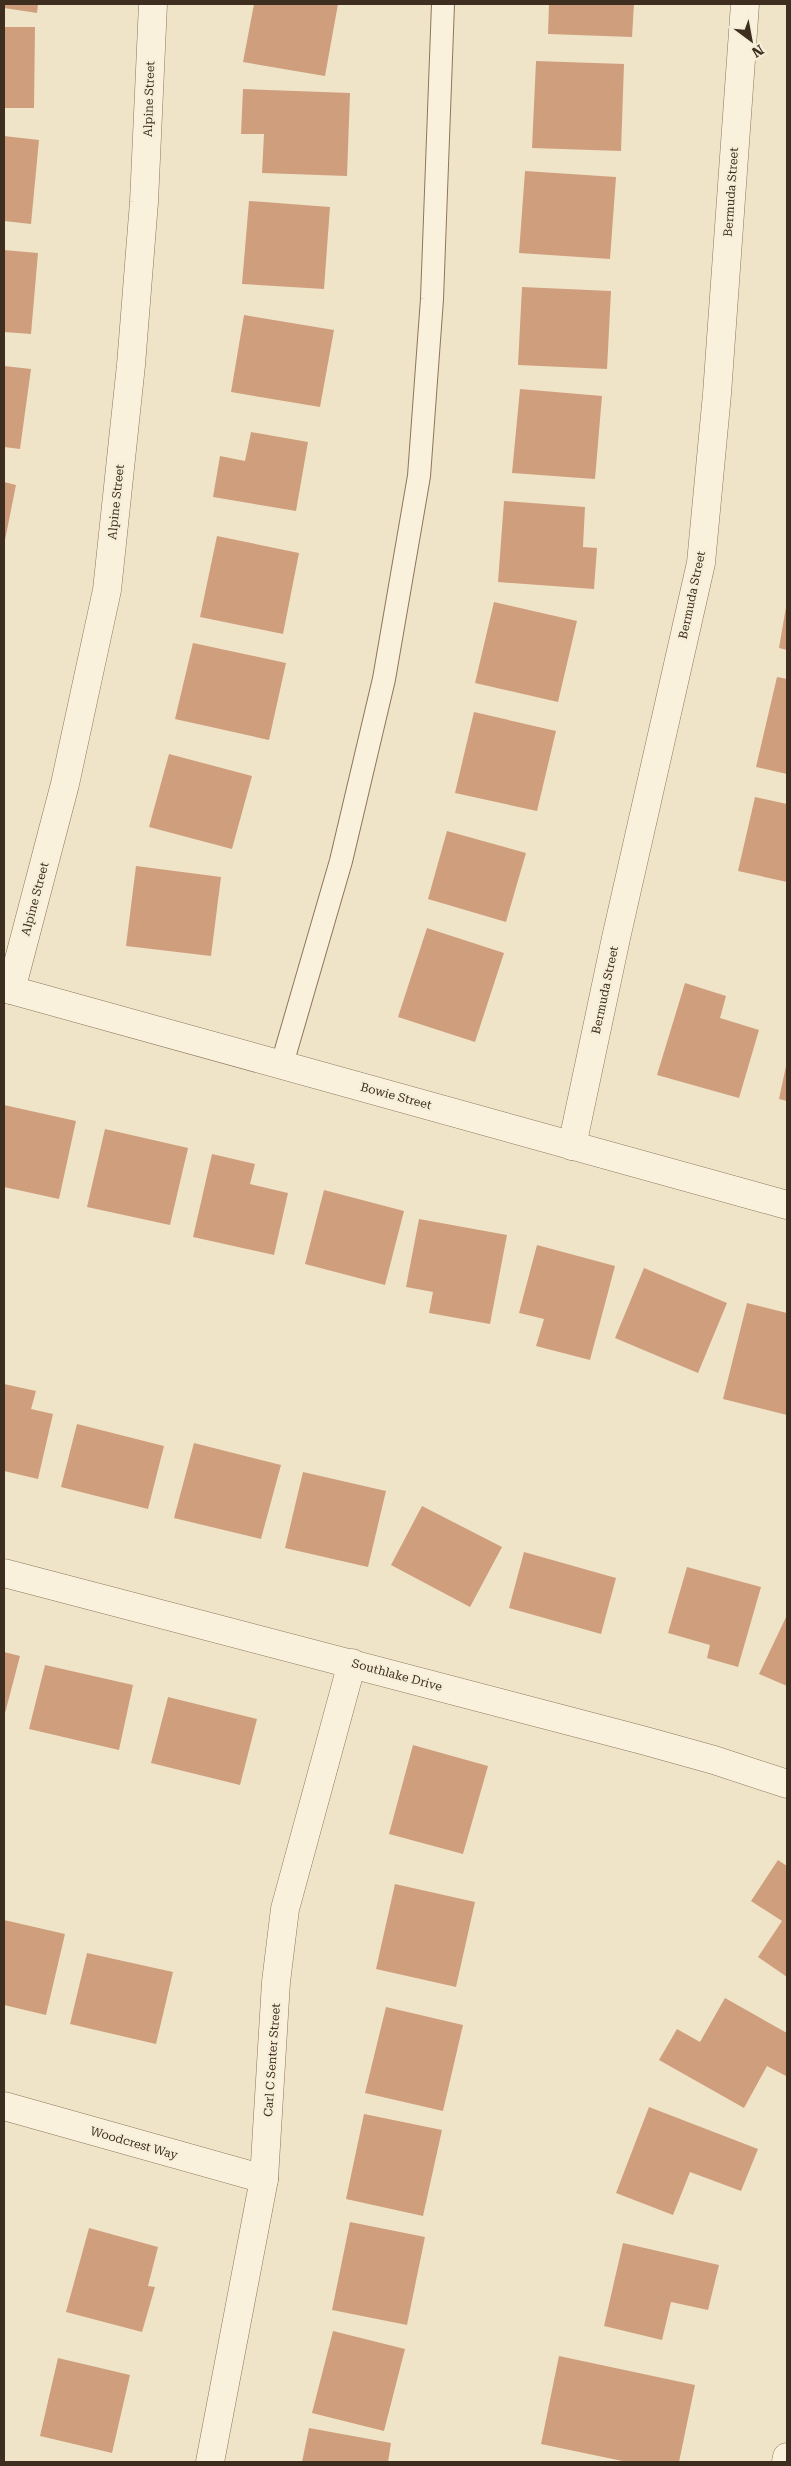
<svg xmlns="http://www.w3.org/2000/svg" width="791" height="2466" font-family="'Roboto Serif',serif">
<style>
.building{fill:#cf9f7d}
.lines{fill:none;stroke-linecap:round;stroke-linejoin:round}
.service-casing{stroke:#8d765c;stroke-width:24}
.minor-casing{stroke:#8d765c;stroke-width:29}
.service{stroke:#faf1dc;stroke-width:22}
.minor{stroke:#faf1dc;stroke-width:28}
.labels{text-anchor:middle;dominant-baseline:central;stroke-width:4.5;stroke-linejoin:round;paint-order:stroke}
.street-label{font-size:12px;fill:#3d2e20;stroke:#f7eed8}
</style>
<rect width="100%" height="100%" fill="#f0e4c8"/>
<!-- building -->
<g class="building">
<path d="M4 4H38L37 13 4 8Z"/>
<path d="M254 4H338L325 76 243 62Z"/>
<path d="M549 4H634L632 37 548 34Z"/>
<path d="M4 27H35L34 108H4Z"/>
<path d="M536 61 624 64 621 151 532 148Z"/>
<path d="M243 89 350 93 347 176 262 173 264 134H241Z"/>
<path d="M4 136 39 140 31 224 4 221Z"/>
<path d="M525 171 616 177 610 259 519 253Z"/>
<path d="M249 201 330 207 324 289 242 284Z"/>
<path d="M4 250 38 253 31 334 4 332Z"/>
<path d="M522 287 611 291 607 369 518 365Z"/>
<path d="M244 315 334 330 320 407 231 392Z"/>
<path d="M4 366 31 369 20 449 4 447Z"/>
<path d="M520 389 602 396 595 479 512 473Z"/>
<path d="M251 432 308 442 296 511 213 497 220 456 245 461Z"/>
<path d="M4 482 16 485 5 540H4Z"/>
<path d="M504 501 585 507 583 547 597 548 594 589 498 582Z"/>
<path d="M217 536 299 553 283 634 200 617Z"/>
<path d="M494 602 577 621 558 702 475 683Z"/>
<path d="M786 607H787V650L779 648Z"/>
<path d="M193 643 286 663 269 740 175 719Z"/>
<path d="M777 677 787 679V774L756 767Z"/>
<path d="M474 712 556 731 537 811 455 793Z"/>
<path d="M169 754 252 776 232 849 149 827Z"/>
<path d="M755 797 787 804V882L738 871Z"/>
<path d="M447 831 526 853 506 922 428 899Z"/>
<path d="M136 866 221 877 211 956 126 946Z"/>
<path d="M427 928 504 953 475 1042 398 1017Z"/>
<path d="M685 983 726 996 720 1018 759 1030 739 1098 657 1075Z"/>
<path d="M786 1066H787V1101L779 1099Z"/>
<path d="M4 1105 76 1121 59 1199 4 1187Z"/>
<path d="M105 1129 188 1148 170 1225 87 1207Z"/>
<path d="M212 1154 255 1164 250 1184 288 1193 274 1255 193 1237Z"/>
<path d="M324 1190 404 1211 385 1285 305 1264Z"/>
<path d="M419 1219 507 1235 490 1324 429 1313 433 1292 406 1287Z"/>
<path d="M537 1245 615 1266 590 1360 536 1346 544 1319 519 1313Z"/>
<path d="M644 1268 727 1303 698 1373 615 1338Z"/>
<path d="M747 1303 787 1313V1415L723 1399Z"/>
<path d="M4 1384 36 1391 31 1409 53 1414 38 1479 4 1471Z"/>
<path d="M77 1424 164 1446 148 1509 61 1487Z"/>
<path d="M194 1443 281 1465 261 1539 174 1518Z"/>
<path d="M303 1472 386 1491 368 1567 285 1548Z"/>
<path d="M422 1506 502 1547 470 1607 391 1565Z"/>
<path d="M524 1552 616 1578 601 1634 509 1608Z"/>
<path d="M687 1567 761 1587 738 1667 707 1658 710 1645 668 1633Z"/>
<path d="M787 1615V1686L759 1674Z"/>
<path d="M4 1652 20 1656 4 1717Z"/>
<path d="M45 1665 133 1685 119 1750 29 1729Z"/>
<path d="M168 1697 257 1719 240 1785 151 1763Z"/>
<path d="M413 1745 488 1766 463 1854 389 1834Z"/>
<path d="M778 1860 787 1866V1977L758 1957 782 1921 751 1901Z"/>
<path d="M395 1884 475 1902 456 1987 376 1969Z"/>
<path d="M4 1920 65 1934 46 2015 4 2005Z"/>
<path d="M87 1953 173 1972 156 2044 70 2024Z"/>
<path d="M725 1998 787 2033V2074L786 2076 767 2066 744 2108 659 2060 677 2029 700 2042Z"/>
<path d="M386 2007 463 2025 443 2111 365 2093Z"/>
<path d="M649 2107 758 2149 741 2191 690 2172 673 2215 616 2193Z"/>
<path d="M364 2114 442 2130 423 2216 346 2199Z"/>
<path d="M350 2222 425 2237 407 2325 332 2310Z"/>
<path d="M89 2228 158 2247 148 2286 155 2287 142 2332 66 2312Z"/>
<path d="M623 2243 719 2265 708 2310 671 2302 662 2340 604 2326Z"/>
<path d="M333 2331 405 2349 384 2431 312 2413Z"/>
<path d="M559 2356 695 2385 679 2462H627L541 2444Z"/>
<path d="M58 2358 130 2375 112 2453 40 2436Z"/>
<path d="M309 2428 391 2443 388 2462H302Z"/>
</g>
<g class="lines">
<!-- service casing -->
<g class="service-casing">
<path id="service" d="M282 1064 341 861 384 679 419 476 432 299 443 4"/>
</g>
<!-- minor casing -->
<g class="minor-casing">
<g id="minor">
<path d="M4 988 787 1205"/>
<path d="M11 990 65 784 107 590 131 365 144 202 153 4"/>
<path d="M572 1146 616 938 701 563 717 394 745 4"/>
<path d="M4 1573 642 1740 714 1760 787 1784"/>
<path d="M4 2106 264 2179"/>
<path d="M210 2462 264 2179 276 1982 285 1909 352 1663"/>
<path d="M786 2462 787 2457"/>
</g>
</g>
<!-- service -->
<use href="#service" class="service"/>
<!-- minor -->
<use href="#minor" class="minor"/>
</g>
<g class="labels">
<!-- street labels -->
<g class="street-label">
<text transform="translate(149 99) rotate(-88)">Alpine Street</text>
<text transform="translate(731 192) rotate(-86)">Bermuda Street</text>
<text transform="translate(116 502) rotate(-84)">Alpine Street</text>
<text transform="translate(692 595) rotate(-78)">Bermuda Street</text>
<text transform="translate(35 899) rotate(-75)">Alpine Street</text>
<text transform="translate(605 990) rotate(-78)">Bermuda Street</text>
<text transform="translate(396 1096) rotate(15)">Bowie Street</text>
<text transform="translate(397 1675) rotate(15)">Southlake Drive</text>
<text transform="translate(272 2060) rotate(-86)">Carl C Senter Street</text>
<text transform="translate(134 2143) rotate(16)">Woodcrest Way</text>
</g>
</g>
<!-- border -->
<rect width="791" height="2466" fill="none" stroke="#3d2e20" stroke-width="10"/>
<!-- north arrow -->
<g transform="translate(751 40) rotate(148)" stroke="#f7eed8" stroke-width="4" paint-order="stroke">
<path d="M0-4L9 19L0 12L-9 19Z" fill="#3d2e20"/>
<text y="-8" font-size="14" font-weight="bold" text-anchor="middle" fill="#3d2e20">N</text>
</g>
</svg>
